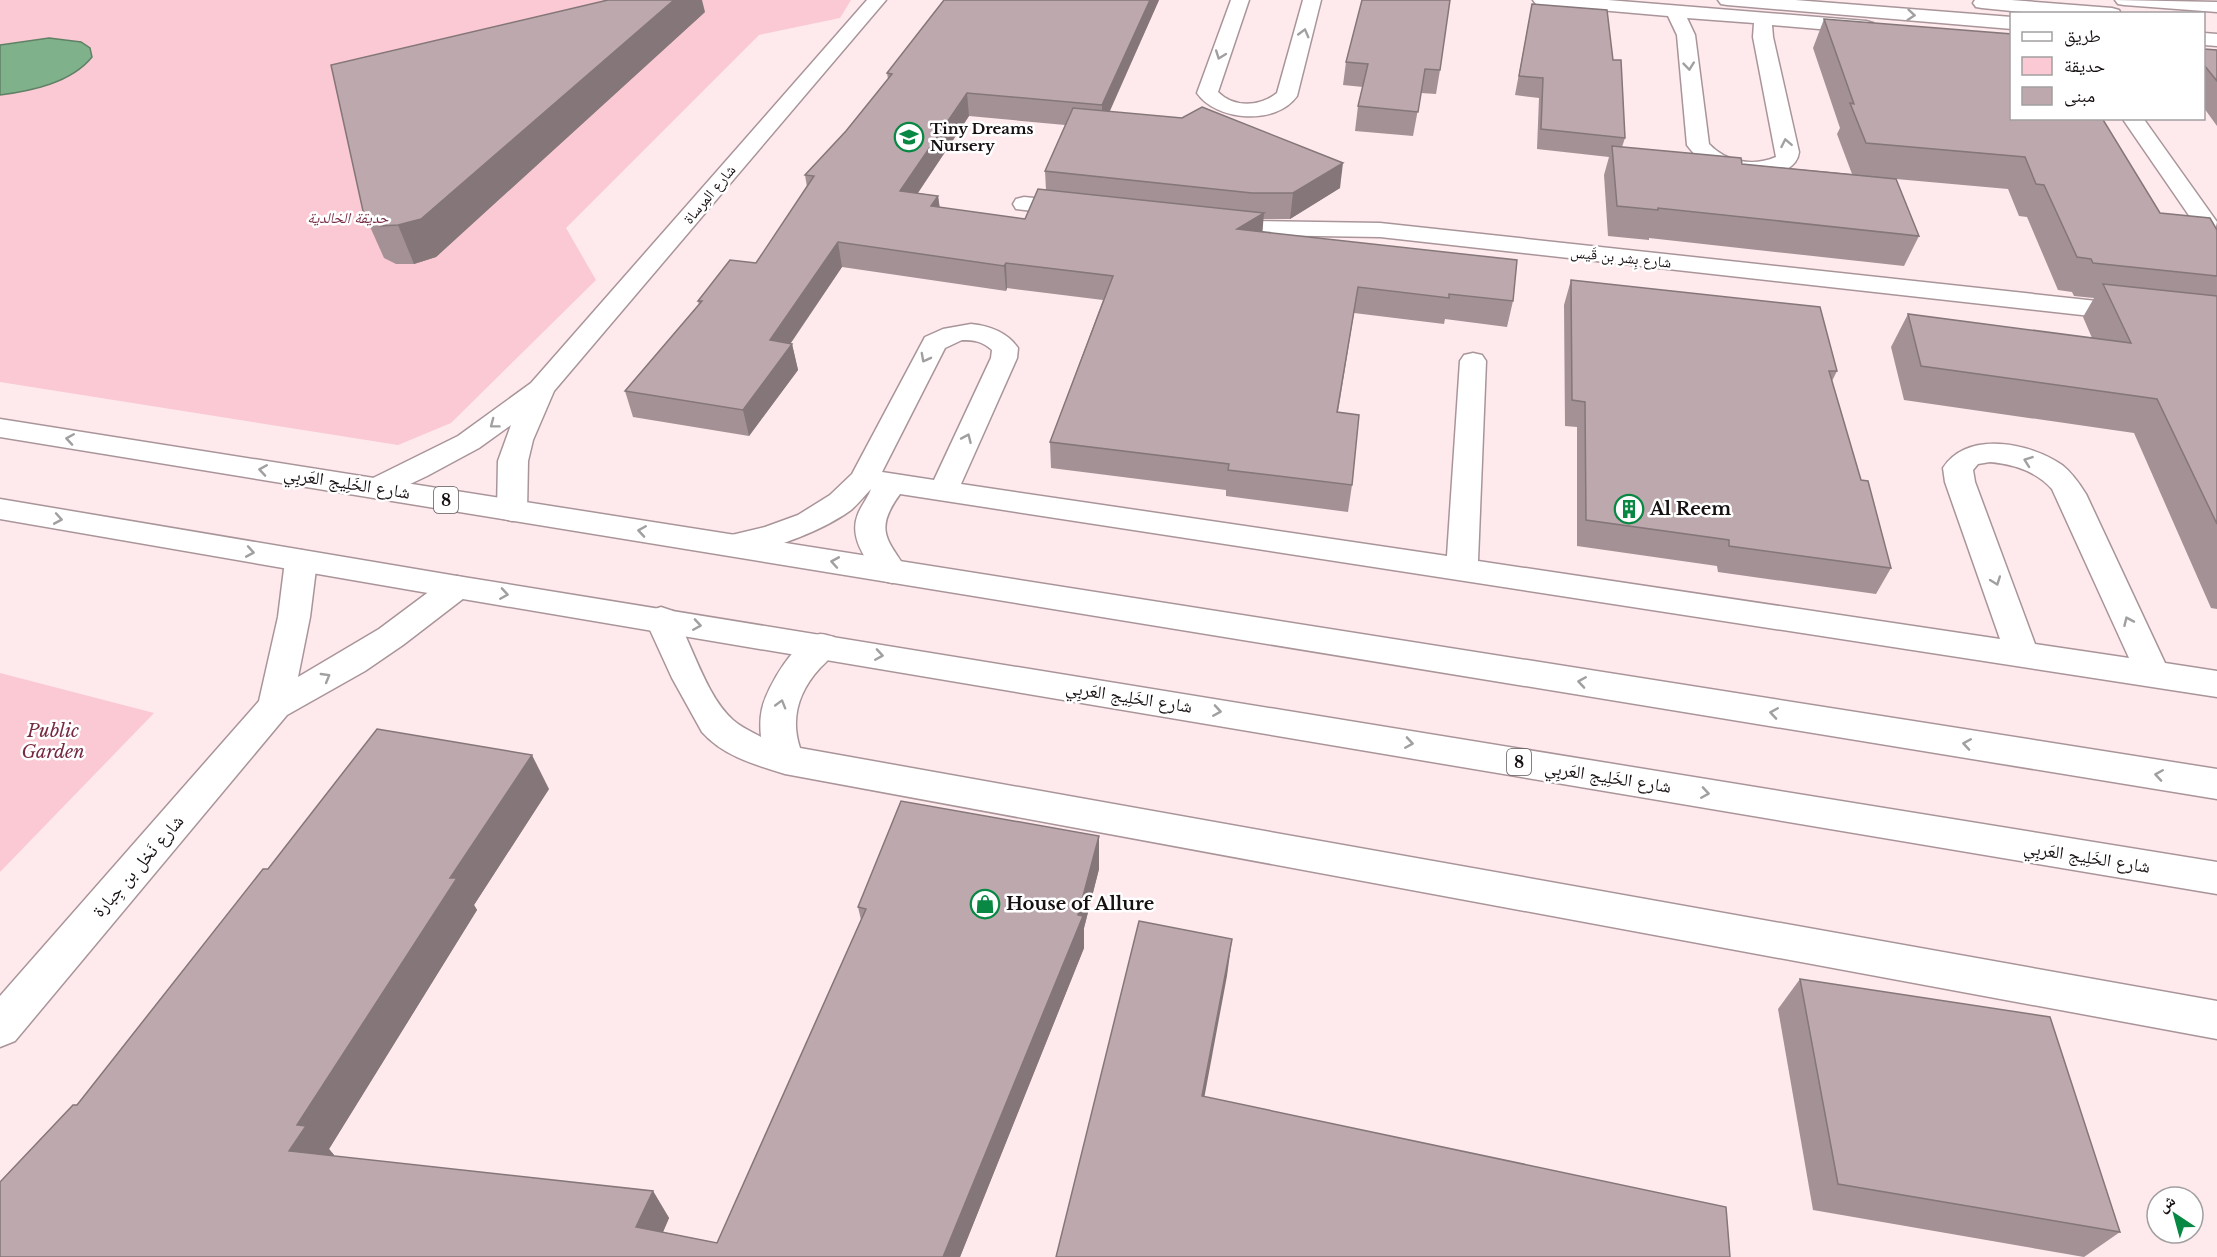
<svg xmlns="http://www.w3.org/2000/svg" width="2217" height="1257" font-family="'Libre Baskerville','Noto Naskh Arabic',serif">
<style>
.green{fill:#fac9d3}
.water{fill:#7fb28b;stroke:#608166;stroke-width:1.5}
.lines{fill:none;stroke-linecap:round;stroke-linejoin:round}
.minor-casing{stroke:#a99599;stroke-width:3}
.tertiary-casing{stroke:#a99599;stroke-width:3}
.trunk-casing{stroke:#a99599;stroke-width:3}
.minor{fill:#fff;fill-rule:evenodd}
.tertiary{fill:#fff;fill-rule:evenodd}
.trunk{fill:#fff;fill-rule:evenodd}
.wall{fill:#a39195;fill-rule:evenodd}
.shaded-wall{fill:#847679}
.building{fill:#bda9ad;stroke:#847679;stroke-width:1.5}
.oneway{stroke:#a29fa0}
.labels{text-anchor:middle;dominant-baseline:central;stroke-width:5;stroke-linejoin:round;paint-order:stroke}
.far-poi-label{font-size:15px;font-weight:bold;fill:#171011;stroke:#fff;text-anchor:start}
.far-street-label{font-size:15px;fill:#171011;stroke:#fff}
.far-park-label{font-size:15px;font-style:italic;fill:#762a41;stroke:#fff}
.shield{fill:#fff;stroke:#5d5858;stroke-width:1.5}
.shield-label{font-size:16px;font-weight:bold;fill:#171011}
.street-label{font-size:18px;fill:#171011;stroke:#fff}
.poi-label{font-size:18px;font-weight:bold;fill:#171011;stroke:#fff;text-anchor:start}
.park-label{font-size:18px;font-style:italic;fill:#762a41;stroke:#fff}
</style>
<rect width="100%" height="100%" fill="#fee9ed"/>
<!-- green -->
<g class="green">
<path d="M0 0H851L840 18 759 35 566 228 596 280 451 423 398 445 0 382Z"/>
<path d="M0 673 154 713 0 872Z"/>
</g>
<!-- water -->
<path class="water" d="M49 38 81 42 90 48 92 57C71 83 31 91 0 95V45Z"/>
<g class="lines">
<!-- minor casing -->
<g class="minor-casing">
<g id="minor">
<path d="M867 0H886L554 391 533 440 528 461 527 511 523 518 512 521 501 518 497 511 498 461 511 425 479 448 427 476 387 495 377 498 367 495 362 488 367 481 458 436 531 383Z"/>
<path d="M1231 0H1249L1218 92C1234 108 1260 107 1277 93L1303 0H1321L1297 96C1276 126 1216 121 1197 93Z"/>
<path d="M1533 0H1608L1866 21 1873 23 1875 27 1873 31 1866 33 1772 25 1773 37 1799 152C1795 185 1728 176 1708 165 1699 160 1693 153 1687 145L1677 35 1668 16 1542 5 1536 4ZM1687 18 1754 23 1753 37 1776 157C1753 167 1726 162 1709 144L1695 35Z"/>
<path d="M2115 0 2217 2V12L2124 5 2118 4Z"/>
<path d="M2122 118H2143L2217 222 2215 230 2207 232 2199 230Z"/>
<path d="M1024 197 1075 202 1083 204 1087 209 1083 214 1075 216 1016 209 1013 204 1016 199Z"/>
<path d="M1219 217 1250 221 1380 223 2217 314V330L1380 237 1250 235 1211 229 1207 224 1211 219Z"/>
<path d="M971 324C990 326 1007 332 1018 348L1017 358 961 484 1447 556 1460 361 1464 355 1473 353 1482 355 1486 361 1478 561 2000 639 1945 482 1943 468C1968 430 2030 443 2062 465 2072 473 2079 483 2086 494L2165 663 2217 671V697L900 494C873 531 888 540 908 572L903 580 892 583 881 580C867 561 848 538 858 514 861 506 869 496 871 489 864 496 858 504 851 510 824 530 751 561 719 552L714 545 719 538 765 527 798 515 830 495 852 474 925 337 943 329ZM962 340C974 340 982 341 992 350L991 358 934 480 882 472 945 348ZM1990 462C2013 464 2036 471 2052 489L2129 658 2035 644 1975 482 1973 470 1978 464Z"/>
<path d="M301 550 312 553 317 561 310 617 298 677 379 629 446 579 457 576 468 579 473 587 468 595 403 645 365 671 287 715 15 1041 0 1047V996L259 701 278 617 285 561 290 553Z"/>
<path d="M661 607 673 611C692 643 705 695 733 720 741 727 752 732 761 737 760 727 760 718 762 709 767 687 796 637 820 634 825 634 830 636 834 637L839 646C834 655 827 661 820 668 799 691 790 718 800 748L2217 1001V1039L785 774C756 765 723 756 702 732L672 678 645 619 649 611Z"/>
</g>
</g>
<!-- tertiary casing -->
<g class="tertiary-casing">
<g id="tertiary">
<path d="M1718 0H1795L2012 17V29L1727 5 1721 4Z"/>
<path d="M1975 0H2011L2112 8 2119 10 2121 14H2041L1982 8 1976 7 1973 3Z"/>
<path d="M2204 33 2217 34V46L2204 45Z"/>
</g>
</g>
<!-- trunk casing -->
<g class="trunk-casing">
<g id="trunk">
<path d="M0 419 2217 769V799L0 437Z"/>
<path d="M0 499 457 576 2217 862V894L457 598 0 519Z"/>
</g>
</g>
<!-- minor -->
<use href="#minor" class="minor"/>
<!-- tertiary -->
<use href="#tertiary" class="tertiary"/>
<!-- trunk -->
<use href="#trunk" class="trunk"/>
</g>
<!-- wall -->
<g class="wall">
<path d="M1159 0 1110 111 1340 188 1290 219H1263L1262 232 1513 301 1507 327 1445 319 1444 324 1354 313 1338 412 1352 485 1348 512 1226 496V490L1051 468 1050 442 1103 300 1007 288 1006 291 842 267 791 343 792 344 798 370 749 436 633 417 625 391 699 305 698 301 756 263 807 187 805 175 846 131 888 79 887 73ZM969 116 1065 125 1045 171 1046 190 1025 219 940 208 938 196 918 193Z"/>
<path d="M1532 4 1613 60 1625 138 1622 147 1742 164 1852 174 1837 134 1840 128 1813 48 1824 19 2160 213 2217 230V609L2211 608 2134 433 1904 400 1891 347 1908 314 2092 338 2083 317 2094 298 2074 296 2072 292 2058 290 2027 217 2019 216 2008 189 1896 179 1919 236 1904 266 1649 238V240L1608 236 1604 175 1609 157 1537 149 1539 98 1515 95Z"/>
<path d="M705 12 436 257 414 264H396L384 258 363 211Z"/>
<path d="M2204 49 2217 50V126L2204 108Z"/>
<path d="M1346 62 1440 70 1436 94 1421 93 1413 136 1355 131 1358 106 1363 87 1343 85Z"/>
<path d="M1571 280 1837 371 1832 381 1861 480 1891 568 1876 594 1718 572 1717 566 1577 546V427L1565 426 1564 305Z"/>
<path d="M549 789 474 905 477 910 329 1149 334 1155 333 1156 653 1191 669 1218 663 1232 717 1243 861 920 858 907 1099 836V869L1084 928V948L960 1257H0L77 1105 268 869Z"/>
<path d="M1800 979 2120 1232 2084 1257 1813 1210 1778 1009Z"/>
</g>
<!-- shaded-wall -->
<g class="shaded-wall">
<path d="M674 0H702L705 12 436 257 414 264 398 225Z"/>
<path d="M1150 0H1159L1102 128V105Z"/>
<path d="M967 93 969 116 903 215 900 191Z"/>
<path d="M1343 163 1340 188 1290 219 1293 193Z"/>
<path d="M938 196 941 221 931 206Z"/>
<path d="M1264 213 1262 237 1237 229Z"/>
<path d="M838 242 842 267 775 366 770 340Z"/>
<path d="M1006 263 1007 288 1006 291 1004 266Z"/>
<path d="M792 344 798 370 749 436 743 410Z"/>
<path d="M532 755 549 789 474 905 477 910 329 1149 334 1155 319 1179 289 1151 297 1125 450 878Z"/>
<path d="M1099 836V869L1084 928V948L960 1257H943L1078 915Z"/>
<path d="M1232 939 1227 976 1198 1131 1202 1096Z"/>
<path d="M653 1191 669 1218 654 1253 636 1227Z"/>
</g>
<!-- building -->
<g class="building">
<path d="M608 0H674L421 219 398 225 380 226 368 220 363 211 331 65Z"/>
<path d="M944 0H1150L1102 105 967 93 900 191 938 196 931 206 1025 219 1038 189 1264 213 1237 229 1517 260 1513 301 1449 294V298L1358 287 1337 412 1359 415 1352 485 1228 470 1229 464 1050 442 1113 276 1006 263 1004 266 838 242 770 340 792 344 743 410 625 391 702 301H698L730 260 756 263 814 176 805 175 846 131 892 74 887 73Z"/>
<path d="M1362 0H1450L1440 70 1425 69 1418 112 1358 106 1368 64 1346 62Z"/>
<path d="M1532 4 1607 10 1613 60H1621L1625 138 1541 129 1543 78 1519 76Z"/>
<path d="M1824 19 2012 34V118H2102L2160 213 2210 218 2217 230V276L2093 263 2091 259 2077 257 2044 185 2036 184 2025 157 1866 143 1850 103 1854 104Z"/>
<path d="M2204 49 2217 50V81L2204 65Z"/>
<path d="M1202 107 1343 163 1293 193H1252L1045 171 1073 108 1182 118Z"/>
<path d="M1612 146 1741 158 1742 164 1896 179 1919 236 1658 208V210L1617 206Z"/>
<path d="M1571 280 1820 307 1837 371H1829L1861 480 1868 481 1891 568 1729 546V540L1586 520 1585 402 1572 400Z"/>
<path d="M2103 284 2217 296V524L2157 399 1921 366 1908 314 2131 343Z"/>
<path d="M377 729 532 755 450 878H457L297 1125 306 1126 289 1151 653 1191 636 1227 717 1243 866 909 858 907 901 801 1099 836 1078 915 1083 916 943 1257H0V1182L73 1105H77L263 869H268Z"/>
<path d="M1139 921 1232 939 1202 1096 1726 1207 1730 1257H1056Z"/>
<path d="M1800 979 2050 1017 2120 1232 1838 1184Z"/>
</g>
<!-- one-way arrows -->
<defs><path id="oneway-chevron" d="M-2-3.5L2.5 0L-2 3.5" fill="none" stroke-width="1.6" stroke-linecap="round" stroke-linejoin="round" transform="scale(1.5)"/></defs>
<g class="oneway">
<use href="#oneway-chevron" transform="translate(1911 15) rotate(5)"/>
<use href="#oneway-chevron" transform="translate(1304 33) rotate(-75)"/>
<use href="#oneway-chevron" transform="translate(1220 55) rotate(110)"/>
<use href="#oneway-chevron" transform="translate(1689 66) rotate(84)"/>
<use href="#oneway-chevron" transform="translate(1786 143) rotate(-101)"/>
<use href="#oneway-chevron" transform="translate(925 358) rotate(118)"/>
<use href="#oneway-chevron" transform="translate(494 424) rotate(143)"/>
<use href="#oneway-chevron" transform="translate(967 438) rotate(-66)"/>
<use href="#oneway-chevron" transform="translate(70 439) rotate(-171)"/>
<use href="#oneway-chevron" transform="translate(2028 461) rotate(-160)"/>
<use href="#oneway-chevron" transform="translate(263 470) rotate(-171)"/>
<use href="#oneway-chevron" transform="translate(58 519) rotate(10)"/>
<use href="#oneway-chevron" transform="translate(642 531) rotate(-171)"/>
<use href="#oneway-chevron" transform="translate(250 552) rotate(10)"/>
<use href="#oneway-chevron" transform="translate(835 562) rotate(-170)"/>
<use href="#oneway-chevron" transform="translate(1996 581) rotate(70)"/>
<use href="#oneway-chevron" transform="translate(504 594) rotate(9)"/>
<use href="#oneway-chevron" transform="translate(2128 621) rotate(-114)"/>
<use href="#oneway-chevron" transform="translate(697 625) rotate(9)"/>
<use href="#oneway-chevron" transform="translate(879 655) rotate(9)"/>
<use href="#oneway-chevron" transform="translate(326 677) rotate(-30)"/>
<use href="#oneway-chevron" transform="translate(1582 682) rotate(-171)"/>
<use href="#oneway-chevron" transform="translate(781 704) rotate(-74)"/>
<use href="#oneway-chevron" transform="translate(1217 711) rotate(9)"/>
<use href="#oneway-chevron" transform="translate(1774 713) rotate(-171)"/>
<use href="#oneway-chevron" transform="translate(1409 743) rotate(9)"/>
<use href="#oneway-chevron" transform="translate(1967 744) rotate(-171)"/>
<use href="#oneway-chevron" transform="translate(2159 775) rotate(-171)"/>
<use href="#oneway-chevron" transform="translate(1705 793) rotate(9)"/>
</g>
<!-- icons -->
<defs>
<g id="school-ring" transform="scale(1.5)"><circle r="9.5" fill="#fff" stroke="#088843" stroke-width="1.5"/><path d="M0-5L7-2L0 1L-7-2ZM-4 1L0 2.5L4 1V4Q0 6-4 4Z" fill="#088843"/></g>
<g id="building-ring" transform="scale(1.5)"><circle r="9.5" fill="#fff" stroke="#088843" stroke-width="1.5"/><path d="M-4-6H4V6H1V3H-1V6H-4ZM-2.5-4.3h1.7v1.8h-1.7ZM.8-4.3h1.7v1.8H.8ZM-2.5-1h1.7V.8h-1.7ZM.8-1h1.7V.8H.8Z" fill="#088843"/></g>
<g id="shop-ring" transform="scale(1.5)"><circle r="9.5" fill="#fff" stroke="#088843" stroke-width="1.5"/><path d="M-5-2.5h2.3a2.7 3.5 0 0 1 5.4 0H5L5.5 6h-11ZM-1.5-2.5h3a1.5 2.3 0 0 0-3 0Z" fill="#088843"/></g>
</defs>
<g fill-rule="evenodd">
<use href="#school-ring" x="909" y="137"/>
<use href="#building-ring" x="1629" y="509"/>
<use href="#shop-ring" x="985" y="904"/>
</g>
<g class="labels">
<!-- far-poi labels -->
<g class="far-poi-label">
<text x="930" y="128">Tiny Dreams<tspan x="930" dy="17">Nursery</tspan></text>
</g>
<!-- far-street labels -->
<g class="far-street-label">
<text transform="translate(709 194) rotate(-50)">شارع المِرساة</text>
<text transform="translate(1621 257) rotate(6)">شارع بِشر بن قَيس</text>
</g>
<!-- far-park labels -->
<g class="far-park-label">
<text x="348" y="217">حديقة الخالدية</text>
</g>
<!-- shield labels -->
<g class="shield">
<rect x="434" y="487" width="24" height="26" rx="4.5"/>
<rect x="1507" y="749" width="24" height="26" rx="4.5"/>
</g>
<g class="shield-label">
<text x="446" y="500">8</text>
<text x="1519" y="762">8</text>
</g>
<!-- street labels -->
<g class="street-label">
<text transform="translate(347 483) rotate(9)">شارع الخَلِيج العَربِي</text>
<text transform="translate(1129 697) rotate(9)">شارع الخَلِيج العَربِي</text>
<text transform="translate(1608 777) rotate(9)">شارع الخَلِيج العَربِي</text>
<text transform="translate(2087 857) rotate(9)">شارع الخَلِيج العَربِي</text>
<text transform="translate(138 866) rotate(-49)">شارع نَخل بن جِبارة</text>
</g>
<!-- poi labels -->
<g class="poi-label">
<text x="1650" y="509">Al Reem</text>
<text x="1006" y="904">House of Allure</text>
</g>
<!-- park labels -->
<g class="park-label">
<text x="53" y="731">Public<tspan x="53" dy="21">Garden</tspan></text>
</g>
</g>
<!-- legend -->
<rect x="2010" y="12" width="195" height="108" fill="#ffffff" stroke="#a29fa0" stroke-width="1.5"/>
<rect x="2022" y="32" width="30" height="9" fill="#ffffff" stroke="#a29fa0" stroke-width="1.5"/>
<text x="2064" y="42" font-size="18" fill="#171011">طريق</text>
<rect x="2022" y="57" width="30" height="18" fill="#fac9d3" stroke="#a29fa0" stroke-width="1.5"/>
<text x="2064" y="72" font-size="18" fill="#171011">حديقة</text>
<rect x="2022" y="87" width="30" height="18" fill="#bda9ad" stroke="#a29fa0" stroke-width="1.5"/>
<text x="2064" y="102" font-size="18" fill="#171011">مبنى</text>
<!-- north arrow -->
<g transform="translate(2175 1215) rotate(324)"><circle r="28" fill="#ffffff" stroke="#a29fa0" stroke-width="1.5"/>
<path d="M0-4.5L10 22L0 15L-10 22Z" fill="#088843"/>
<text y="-9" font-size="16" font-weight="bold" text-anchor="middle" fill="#171011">ش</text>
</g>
</svg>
